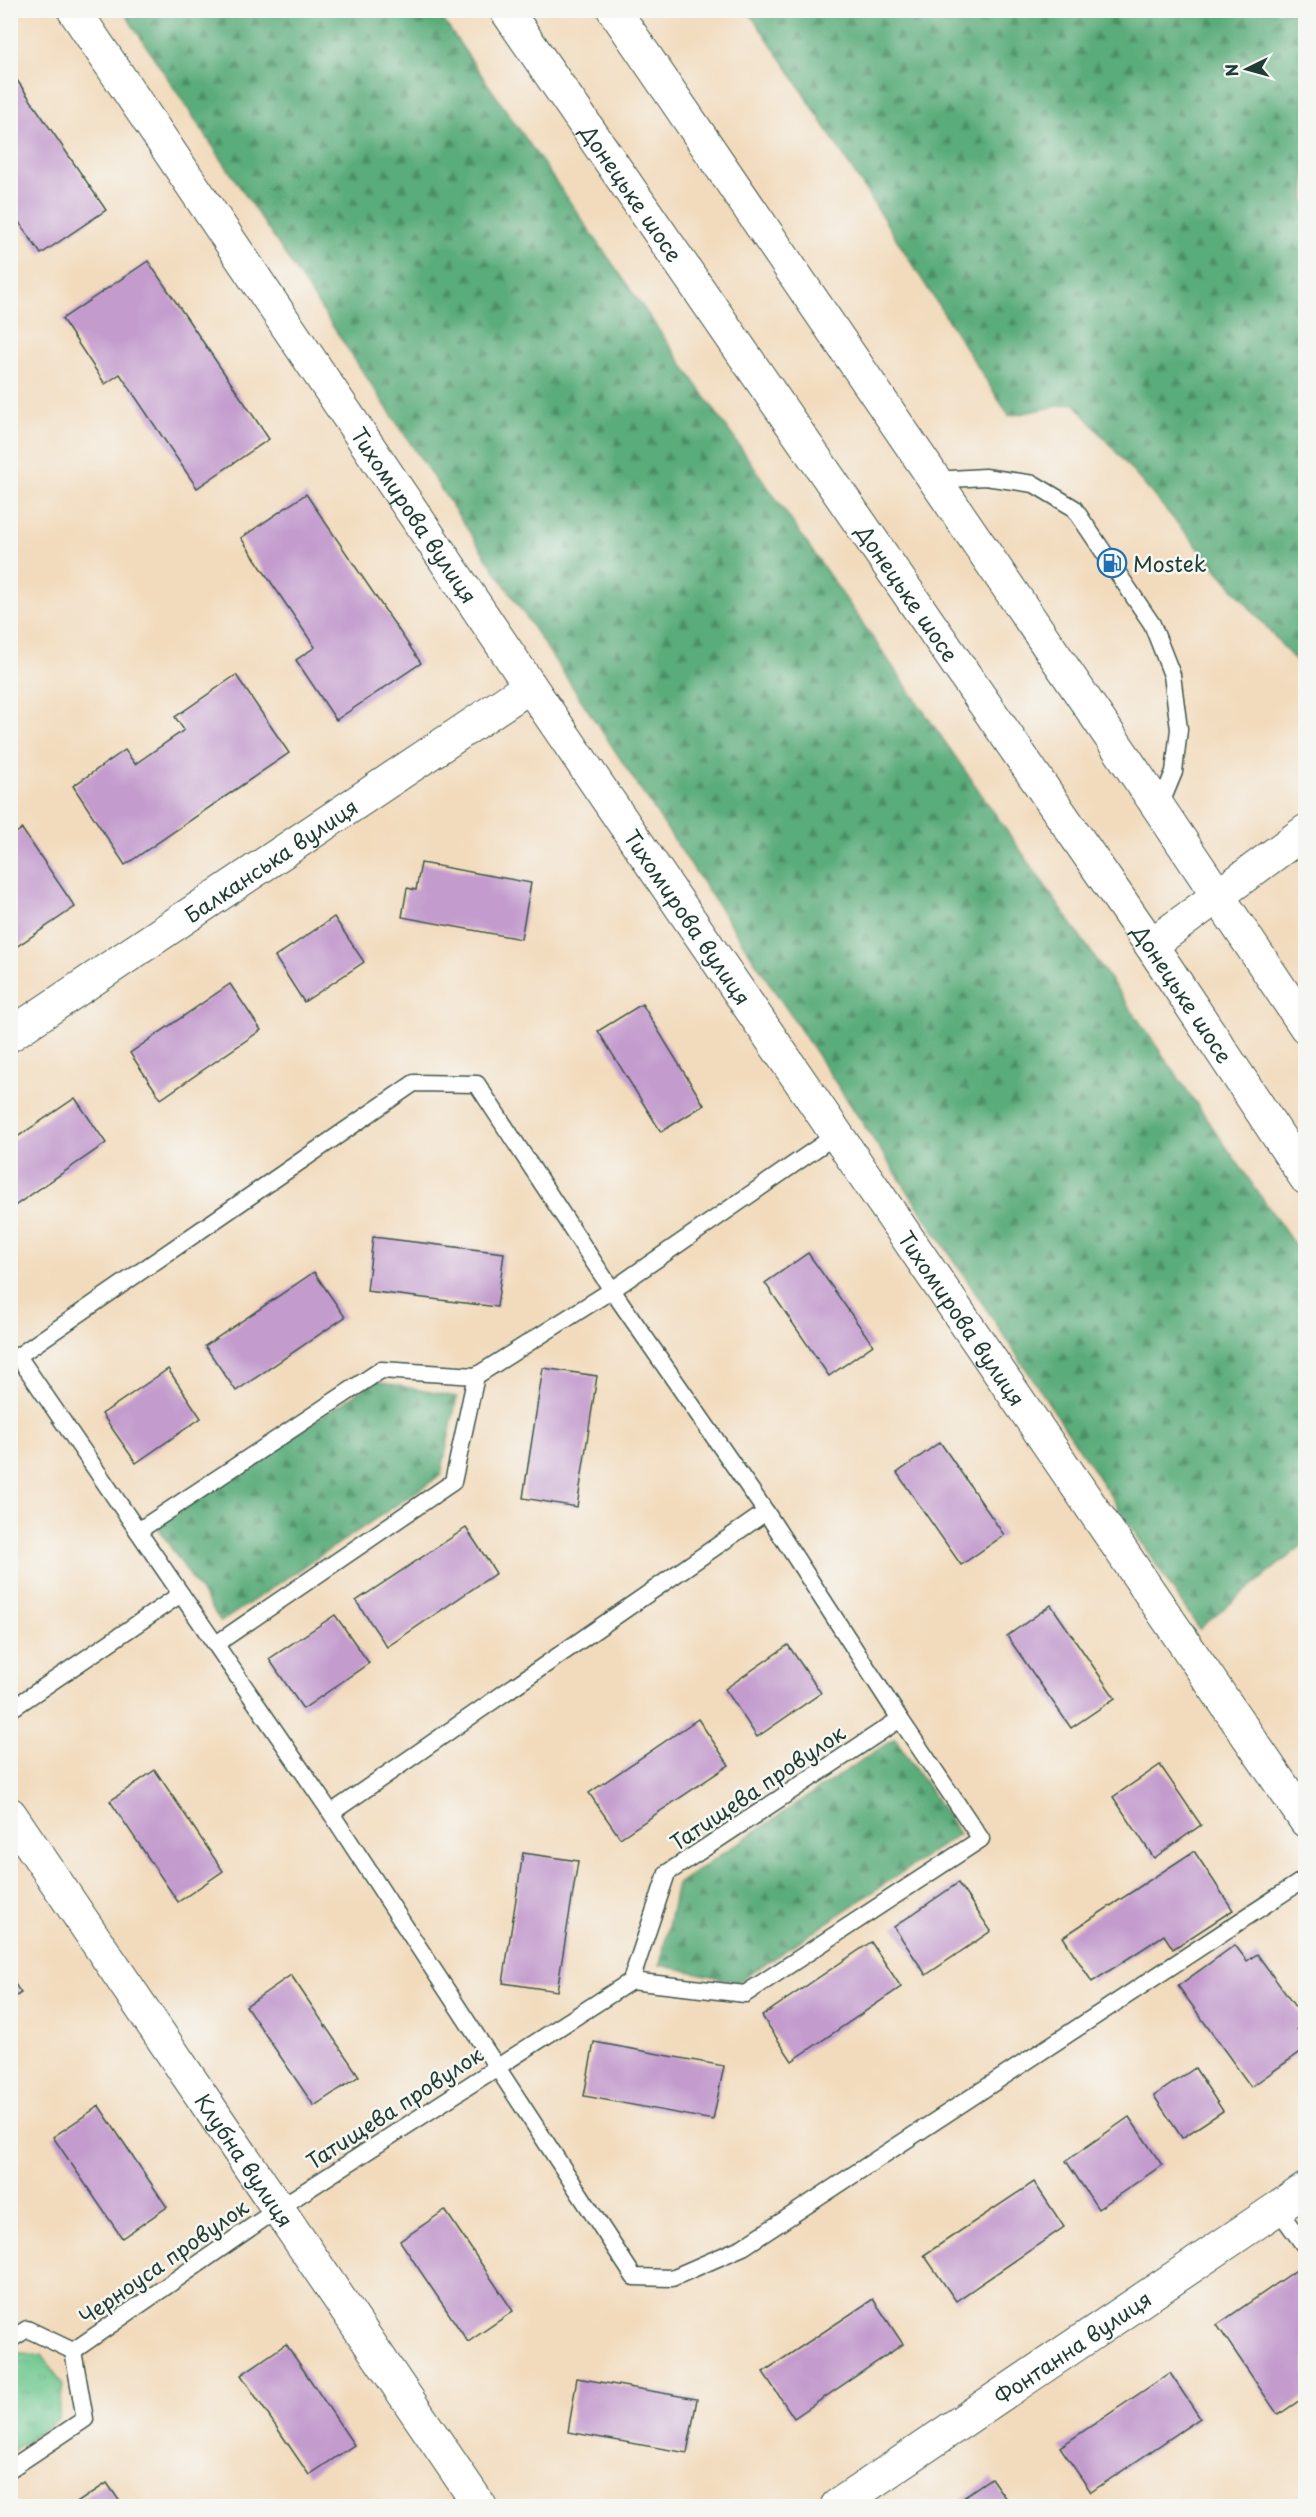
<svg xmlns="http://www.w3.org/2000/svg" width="1316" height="2517" font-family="'Playpen Sans',sans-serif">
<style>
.grass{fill:url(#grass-tufts);stroke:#468262;stroke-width:1.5}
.forest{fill:url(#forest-firs);stroke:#3c7457;stroke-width:1.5}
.building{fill:#c39bcd}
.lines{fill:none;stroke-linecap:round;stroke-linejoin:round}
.lane-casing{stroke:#3f5549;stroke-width:19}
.street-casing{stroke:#3f5549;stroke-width:35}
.primary-casing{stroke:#3f5549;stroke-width:35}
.lane{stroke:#fff;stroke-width:16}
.street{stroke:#fff;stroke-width:33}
.primary{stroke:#fff;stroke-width:33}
.labels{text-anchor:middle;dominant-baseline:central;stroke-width:5;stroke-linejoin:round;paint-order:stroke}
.street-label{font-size:21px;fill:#1f3d34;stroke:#f6f6f2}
.poi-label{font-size:21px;fill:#1f3d34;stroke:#f6f6f2;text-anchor:start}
</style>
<defs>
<pattern id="grass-tufts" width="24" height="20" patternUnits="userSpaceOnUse" patternTransform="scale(1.5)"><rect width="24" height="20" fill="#6ec890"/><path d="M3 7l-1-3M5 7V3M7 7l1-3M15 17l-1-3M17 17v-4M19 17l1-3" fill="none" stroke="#5aa476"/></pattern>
<pattern id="forest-firs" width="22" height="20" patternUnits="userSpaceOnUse" patternTransform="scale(1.5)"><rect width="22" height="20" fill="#5aac7a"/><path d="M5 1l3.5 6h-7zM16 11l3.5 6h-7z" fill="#4a8d65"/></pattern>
</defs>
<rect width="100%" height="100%" fill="#f6f6f2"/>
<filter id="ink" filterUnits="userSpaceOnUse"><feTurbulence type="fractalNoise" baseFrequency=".0167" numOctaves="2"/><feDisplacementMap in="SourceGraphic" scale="12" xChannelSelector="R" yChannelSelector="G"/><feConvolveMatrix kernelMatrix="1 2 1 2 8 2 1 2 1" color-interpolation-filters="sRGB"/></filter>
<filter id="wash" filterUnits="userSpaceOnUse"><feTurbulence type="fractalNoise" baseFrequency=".008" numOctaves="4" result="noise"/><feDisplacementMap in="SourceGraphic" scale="24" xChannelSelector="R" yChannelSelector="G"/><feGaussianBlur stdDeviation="1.35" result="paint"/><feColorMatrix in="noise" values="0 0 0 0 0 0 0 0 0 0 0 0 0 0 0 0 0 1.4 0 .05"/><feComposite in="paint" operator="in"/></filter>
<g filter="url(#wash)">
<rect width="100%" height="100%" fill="#f2dbbd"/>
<!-- grass -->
<path class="grass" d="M11 2352 42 2355 63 2385 58 2419 11 2452Z"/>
<!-- forest -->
<g class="forest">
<path d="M123 11H437L1305 1260V1543L1199 1629Z"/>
<path d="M748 11H1305V672L1074 403 1009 416 787 67Z"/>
<path d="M375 1381 457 1397 441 1475 221 1622 157 1527Z"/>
<path d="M895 1738 959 1834 738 1982 660 1965 677 1884Z"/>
</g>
<g id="blocks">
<!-- building -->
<g class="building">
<path d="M10 70 106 210 41 254 10 209Z"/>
<path d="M148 261 269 439 197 488 120 374 105 384 62 319Z"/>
<path d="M306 494 421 663 336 720 296 660 315 647 241 538Z"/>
<path d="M236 675 289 753 125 865 73 786 125 750 135 764 184 730 175 717Z"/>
<path d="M22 829 75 907 10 951V837Z"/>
<path d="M421 863 531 883 521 939 402 917 407 888 416 890Z"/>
<path d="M334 917 364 962 304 1002 275 957Z"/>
<path d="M230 984 261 1030 161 1099 130 1053Z"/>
<path d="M642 1004 704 1105 661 1132 598 1031Z"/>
<path d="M75 1098 106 1143 10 1209V1142Z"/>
<path d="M373 1237 504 1253 497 1307 367 1291Z"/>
<path d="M808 1253 873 1345 829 1376 765 1283Z"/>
<path d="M314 1272 345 1317 236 1391 205 1346Z"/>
<path d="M543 1368 597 1376 577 1507 523 1498Z"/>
<path d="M168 1369 201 1418 136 1463 102 1414Z"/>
<path d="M940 1442 1004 1535 961 1565 897 1473Z"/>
<path d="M466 1528 496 1573 387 1647 356 1601Z"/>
<path d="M1051 1605 1115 1698 1071 1728 1007 1636Z"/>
<path d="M335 1615 369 1663 303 1709 269 1659Z"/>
<path d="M788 1645 821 1693 757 1737 725 1689Z"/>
<path d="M698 1719 729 1765 620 1838 589 1793Z"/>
<path d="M1160 1765 1201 1825 1154 1858 1113 1797Z"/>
<path d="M155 1770 223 1871 178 1902 110 1801Z"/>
<path d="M1194 1851 1233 1910 1173 1949 1164 1935 1092 1982 1063 1937Z"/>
<path d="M523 1853 578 1861 557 1991 503 1983Z"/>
<path d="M958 1883 991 1931 926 1975 894 1927Z"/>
<path d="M871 1942 901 1987 792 2061 762 2016Z"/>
<path d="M1235 1945 1247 1961 1257 1954 1306 2022 1297 2029 1306 2041V2048L1251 2087 1178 1986Z"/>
<path d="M291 1975 359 2076 314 2106 246 2006Z"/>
<path d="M10 1977 21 1993 10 2000Z"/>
<path d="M594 2042 724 2066 713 2120 584 2096Z"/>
<path d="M1195 2068 1223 2111 1182 2138 1154 2096Z"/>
<path d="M99 2106 167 2207 122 2238 53 2137Z"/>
<path d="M1129 2117 1162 2165 1098 2209 1066 2161Z"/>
<path d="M1034 2182 1064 2227 956 2301 924 2255Z"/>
<path d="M445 2210 513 2311 468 2342 400 2241Z"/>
<path d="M1298 2269 1306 2281V2396L1278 2415 1217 2325Z"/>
<path d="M873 2299 903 2344 794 2418 763 2372Z"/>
<path d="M286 2344 354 2445 309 2475 241 2375Z"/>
<path d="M1170 2373 1200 2418 1091 2492 1060 2447Z"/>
<path d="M577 2378 697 2399 687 2453 568 2432Z"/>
<path d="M991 2478 1011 2506H950Z"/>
<path d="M107 2483 123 2506H72Z"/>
</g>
</g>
</g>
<g filter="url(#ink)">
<use href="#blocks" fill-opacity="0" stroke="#3f5549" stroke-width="1.5"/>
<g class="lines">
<!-- lane casing -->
<g class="lane-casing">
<g id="lane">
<path d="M934 480 985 477 1034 484 1074 508 1152 624 1172 675 1179 729 1174 772 1159 808"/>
<path d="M138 1531 381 1370 476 1376 612 1290 836 1135"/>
<path d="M216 1644 453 1482 476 1376"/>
<path d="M10 1710 181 1594"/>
<path d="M331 1813 766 1512 612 1290 477 1084 414 1083 18 1356 331 1813 634 2277 672 2278 743 2247 1306 1878"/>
<path d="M631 1981 745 1994 981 1839 900 1719"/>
<path d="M1277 2208 1306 2248"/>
<path d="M10 2340 27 2329 73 2351 279 2208 631 1981 667 1873 900 1719 766 1512"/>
<path d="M10 2469 85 2419 73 2351"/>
</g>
</g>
<!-- street casing -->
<g class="street-casing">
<g id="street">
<path id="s1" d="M74 10 530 686 1306 1821"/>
<path d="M1151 945 1306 831"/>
<path id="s2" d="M10 1035 530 686"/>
<path id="s3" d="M10 1814 480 2506"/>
<path id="s4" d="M837 2506 1306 2189"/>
</g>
</g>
<!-- primary casing -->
<g class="primary-casing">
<g id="primary">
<path id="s5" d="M506 10 1151 945 1306 1178"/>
<path d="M614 10 1159 808 1306 1027"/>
</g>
</g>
<!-- lane -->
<use href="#lane" class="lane"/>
<!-- street -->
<use href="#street" class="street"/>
<!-- primary -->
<use href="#primary" class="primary"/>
</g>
</g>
<!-- icons -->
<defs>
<g id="fuel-ring" transform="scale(1.5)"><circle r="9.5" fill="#f6f6f2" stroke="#1f6fb2" stroke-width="1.5"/><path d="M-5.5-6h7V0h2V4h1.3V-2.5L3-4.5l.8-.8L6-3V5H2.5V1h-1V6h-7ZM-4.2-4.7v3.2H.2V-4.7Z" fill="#1f6fb2"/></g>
</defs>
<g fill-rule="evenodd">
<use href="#fuel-ring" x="1112" y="563"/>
</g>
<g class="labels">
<!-- street labels -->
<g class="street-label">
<text stroke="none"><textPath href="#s5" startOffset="222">Донецьке шосе</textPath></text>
<text stroke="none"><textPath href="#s1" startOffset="609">Тихомирова вулиця</textPath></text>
<text stroke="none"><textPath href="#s5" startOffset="708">Донецьке шосе</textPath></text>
<text stroke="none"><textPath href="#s2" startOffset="314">Балканська вулиця</textPath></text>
<text stroke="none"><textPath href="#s1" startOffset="1095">Тихомирова вулиця</textPath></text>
<text stroke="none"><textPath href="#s5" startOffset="1194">Донецьке шосе</textPath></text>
<text stroke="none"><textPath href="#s1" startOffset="1581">Тихомирова вулиця</textPath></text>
<text transform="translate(757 1787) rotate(-34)">Татищева провулок</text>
<text transform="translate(394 2107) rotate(-33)">Татищева провулок</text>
<text stroke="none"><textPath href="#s3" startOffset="418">Клубна вулиця</textPath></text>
<text transform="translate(163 2261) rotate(-35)">Черноуса провулок</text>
<text stroke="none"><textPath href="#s4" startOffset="284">Фонтанна вулиця</textPath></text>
</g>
<!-- poi labels -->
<g class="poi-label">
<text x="1133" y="563">Mostek</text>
</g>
</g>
<!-- margin -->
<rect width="1316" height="2517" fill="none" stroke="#f6f6f2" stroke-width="36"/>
<!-- north arrow -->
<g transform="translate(1247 69) rotate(265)" stroke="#f6f6f2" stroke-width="4.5" paint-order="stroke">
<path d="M0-4.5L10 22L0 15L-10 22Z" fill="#1f3d34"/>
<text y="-9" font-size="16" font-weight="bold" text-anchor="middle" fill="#1f3d34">N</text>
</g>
</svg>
